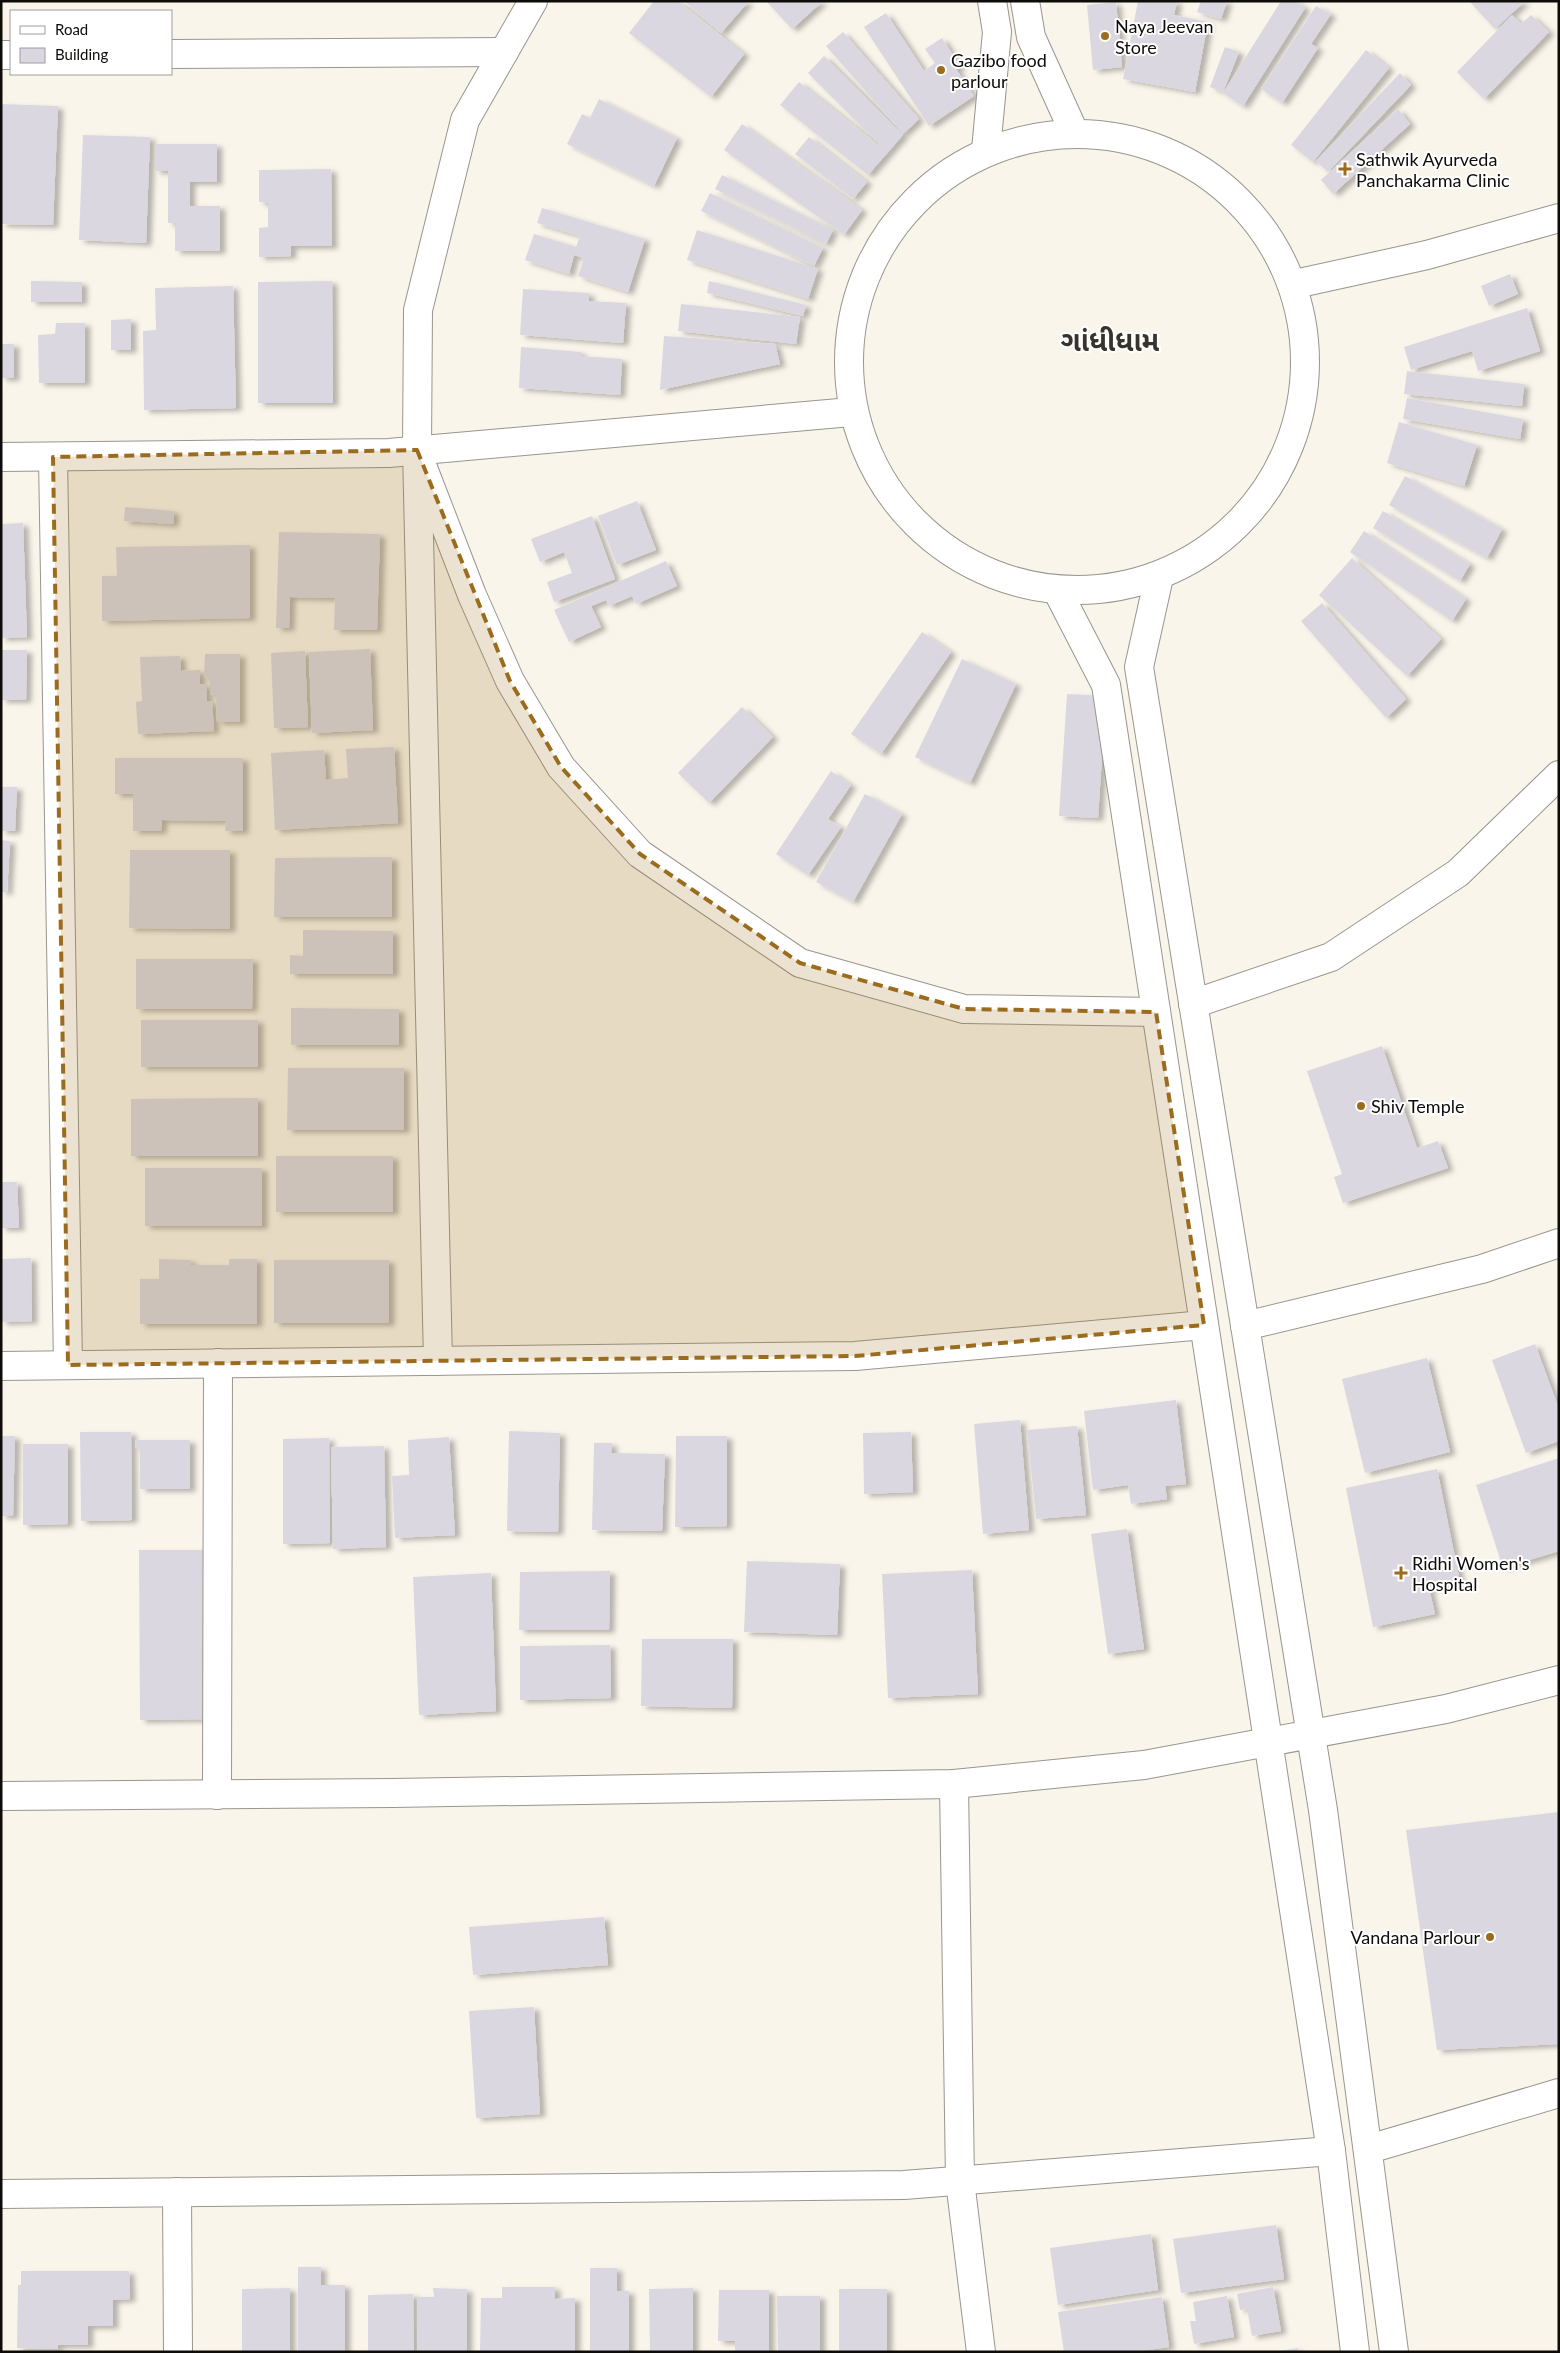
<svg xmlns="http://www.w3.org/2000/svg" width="1560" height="2353" font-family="Lato,'Noto Sans Gujarati',sans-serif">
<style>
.building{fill:#dad7e1;filter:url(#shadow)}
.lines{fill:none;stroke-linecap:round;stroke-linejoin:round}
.minor-casing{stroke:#9a958d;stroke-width:30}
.minor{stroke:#fff;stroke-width:28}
.marked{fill:#9b6c1e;fill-opacity:0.2;stroke:#9b6c1e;stroke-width:4;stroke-dasharray:10 6;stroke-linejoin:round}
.poi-dot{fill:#9b6c1e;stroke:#fff;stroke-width:2}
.labels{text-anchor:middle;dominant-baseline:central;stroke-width:4;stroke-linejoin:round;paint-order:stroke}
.poi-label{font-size:18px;fill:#0e0c09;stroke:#fff;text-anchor:start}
.town-label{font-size:28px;font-weight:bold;fill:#38342d;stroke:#fff}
</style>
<defs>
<filter id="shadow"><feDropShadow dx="5.5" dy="3" stdDeviation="2.5" flood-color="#0004"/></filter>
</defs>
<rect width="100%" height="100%" fill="#faf5eb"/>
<!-- building -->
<g class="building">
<path d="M654 1H678L744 54 711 97 629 33Z"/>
<path d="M684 1H746L748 2 721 33Z"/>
<path d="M766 1H823L792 29Z"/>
<path d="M1138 1H1177L1174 15 1208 22 1195 92 1123 79Z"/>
<path d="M1201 1H1227L1221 19 1197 12Z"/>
<path d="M1281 1H1295L1305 8 1243 106 1223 93Z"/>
<path d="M1469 1H1525L1495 29Z"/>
<path d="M1116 2 1122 67 1093 70 1087 5Z"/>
<path d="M1316 6 1331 14 1311 44 1318 48 1282 103 1261 89Z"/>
<path d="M886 13 924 71 935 63 925 49 942 38 960 66 956 69 974 96 929 126 864 27Z"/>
<path d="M1512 15 1521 24 1531 15 1549 32 1484 99 1457 72Z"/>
<path d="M843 32 919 119 903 134 826 46Z"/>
<path d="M1225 47 1239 52 1223 92 1210 87Z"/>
<path d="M1366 50 1389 68 1313 162 1291 145Z"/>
<path d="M824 56 903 135 868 175 780 105 799 82 886 151 808 73Z"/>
<path d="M1400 73 1411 85 1328 172 1316 161Z"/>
<path d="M599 99 677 138 654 186 567 144 582 114 590 118Z"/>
<path d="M1 104 58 106 53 225 1 224Z"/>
<path d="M1398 109 1410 124 1333 194 1321 180Z"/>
<path d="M742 124 862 210 844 235 724 150Z"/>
<path d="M83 135 150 137 146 243 79 240Z"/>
<path d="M809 137 867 182 853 199 795 154Z"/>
<path d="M155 144H217V182H190V206H220V251H175V223H168V171H155Z"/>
<path d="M331 169 332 246H291V256L259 257V228L268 227V203L259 202V170Z"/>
<path d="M722 175 833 230 826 244 715 189Z"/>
<path d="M710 193 823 248 814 266 701 211Z"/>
<path d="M542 208 645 239 628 292 578 276 584 258 574 255 569 274 525 260 534 234 576 247 580 236 537 223Z"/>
<path d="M697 230 818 269 808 299 687 260Z"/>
<path d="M1510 274 1518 294 1489 306 1481 286Z"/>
<path d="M31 281 82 282V302H31Z"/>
<path d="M332 281 333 403H258V282Z"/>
<path d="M709 281 806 305 803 316 707 293Z"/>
<path d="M233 286 236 408 144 410 143 331 156 330 155 288Z"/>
<path d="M523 289 589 293V301L626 303 623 343 520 335Z"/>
<path d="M681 304 800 317 796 344 678 331Z"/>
<path d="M1527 308 1540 351 1478 371 1472 351 1411 370 1404 347Z"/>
<path d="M131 319V350H111V320Z"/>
<path d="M56 323H85V383H39L38 335 55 334Z"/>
<path d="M664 336 775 344 780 364 660 390Z"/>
<rect x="1" y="344" width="13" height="34"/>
<path d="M521 347 581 352V356L622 359 620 395 519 388Z"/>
<path d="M1407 371 1524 384 1522 406 1404 394Z"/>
<path d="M1407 398 1523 419 1520 439 1403 419Z"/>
<path d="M1399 422 1477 445 1464 486 1387 463Z"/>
<path d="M1405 476 1502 529 1487 558 1389 505Z"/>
<path d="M637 501 656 550 617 565 598 516Z"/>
<path d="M125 507 174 511 173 524 124 521Z"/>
<path d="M1383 511 1470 564 1460 581 1373 528Z"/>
<path d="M592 516 615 579 554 602 547 582 572 573 564 552 540 562 531 539Z"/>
<path d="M23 523 27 637 1 638V524Z"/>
<path d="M1364 531 1466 599 1452 621 1350 552Z"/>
<path d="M279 532 380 534 377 630H334L335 598 290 597 289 628H276Z"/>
<path d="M250 545V618L102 621V576H117L116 547Z"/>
<path d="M1352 558 1441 639 1407 676 1319 595Z"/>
<path d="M666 561 677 586 636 604 632 596 609 606 606 600 591 606 601 627 569 642 554 610Z"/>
<path d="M1322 603 1406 699 1386 718 1301 621Z"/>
<path d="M922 632 951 652 881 754 851 734Z"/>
<path d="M370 649 373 730 312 733 309 652Z"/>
<path d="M1 650H27L26 700H1Z"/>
<path d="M305 651 308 727 274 728 271 653Z"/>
<path d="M205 654H240V722H217L216 695H210V678H204Z"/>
<path d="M180 656 181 671 200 670V684H206L207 701H212L214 731 138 734 136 702 142 701 140 657Z"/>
<path d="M962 659 1016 684 970 783 915 757Z"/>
<path d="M1067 694 1106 696 1098 818 1059 816Z"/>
<path d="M742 707 773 737 709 803 678 773Z"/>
<path d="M394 747 398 823 275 830 271 753 324 750 326 780 348 778 346 749Z"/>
<path d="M115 758H243V831H225L226 821 162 820 161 831H133V794H115Z"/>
<path d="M831 771 851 785 828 819 841 827 808 875 776 854Z"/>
<path d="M1 787H17L15 831H1Z"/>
<path d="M865 794 902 814 853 902 816 882Z"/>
<path d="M1 840 10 841 7 892H1Z"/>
<path d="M130 850H230V929L129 928Z"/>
<path d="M392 857V917H274L275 858Z"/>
<path d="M303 930 393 931V974H290V955L303 956Z"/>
<path d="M136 959H253L252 1009H136Z"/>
<path d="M291 1008 399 1009V1045H291Z"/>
<rect x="141" y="1020" width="117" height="47"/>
<path d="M1382 1046 1417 1148 1438 1141 1448 1168 1343 1203 1334 1177 1342 1174 1307 1071Z"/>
<path d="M288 1068H404V1130H287Z"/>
<path d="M258 1098V1156H131V1099Z"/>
<rect x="276" y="1156" width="117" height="56"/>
<rect x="145" y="1168" width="117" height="58"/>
<path d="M1 1182H17L19 1228H1Z"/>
<path d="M31 1258 32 1321 1 1322V1259Z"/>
<path d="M159 1259 191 1260V1265H229V1259H257V1324H140V1279H159Z"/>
<rect x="274" y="1260" width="115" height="63"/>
<path d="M1535 1344 1559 1409V1441L1526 1453 1492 1360Z"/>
<path d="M1427 1358 1450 1452 1365 1473 1342 1379Z"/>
<path d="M1176 1400 1186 1484 1165 1486 1167 1499 1131 1504 1128 1485 1093 1490 1084 1411Z"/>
<path d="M1020 1420 1029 1530 983 1534 974 1424Z"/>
<path d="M1077 1426 1086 1515 1036 1519 1027 1430Z"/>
<path d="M509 1431 560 1433 558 1532 507 1531Z"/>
<path d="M80 1432H131L132 1520 81 1521Z"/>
<path d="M911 1432 913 1492 864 1494 863 1433Z"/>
<path d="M1 1436H15L13 1516H1Z"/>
<path d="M676 1436H727V1526L675 1527Z"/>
<path d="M449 1437 455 1535 395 1538 392 1476 409 1475 408 1440Z"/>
<path d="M329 1438 330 1543 283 1544V1439Z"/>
<path d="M136 1440H190V1489H140V1448H135Z"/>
<path d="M594 1443H612L611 1453 665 1454 662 1531 592 1530Z"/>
<path d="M23 1444H68V1524L23 1525Z"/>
<path d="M384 1446 386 1547 333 1549 331 1447Z"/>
<path d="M1559 1458V1551L1503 1568 1476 1485Z"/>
<path d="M1437 1469 1460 1582 1429 1588 1435 1614 1373 1627 1346 1488Z"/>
<path d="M1127 1529 1144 1649 1108 1654 1091 1534Z"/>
<path d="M139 1550H206L207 1719 140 1720Z"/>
<path d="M747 1561 840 1564 837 1635 744 1632Z"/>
<path d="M972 1570 978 1694 888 1698 882 1574Z"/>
<path d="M610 1571 609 1630H519L520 1572Z"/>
<path d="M491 1573 496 1711 419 1715 413 1577Z"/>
<path d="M642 1639H733L732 1708 641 1706Z"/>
<path d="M610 1645 611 1698 520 1700V1646Z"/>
<path d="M1559 1812V2044L1437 2050 1406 1830Z"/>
<path d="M604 1917 608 1965 473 1975 469 1927Z"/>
<path d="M534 2007 540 2114 476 2118 469 2011Z"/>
<path d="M1276 2225 1284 2279 1181 2293 1173 2239Z"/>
<path d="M1151 2234 1158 2290 1058 2305 1050 2248Z"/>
<path d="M298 2267H321V2285H345V2352H298Z"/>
<path d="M590 2268H617V2291H629V2352H590Z"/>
<path d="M21 2271H129L130 2299 113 2300V2326H88V2345H58V2349L17 2348 18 2285H21Z"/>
<path d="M502 2287H555V2299L575 2298V2352H480L481 2298H502Z"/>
<path d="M1273 2287 1281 2331 1252 2336 1247 2309 1240 2310 1237 2294Z"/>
<path d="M290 2288V2352H242V2289Z"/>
<path d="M433 2288 467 2289V2352H417V2297H434Z"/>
<path d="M693 2288V2352H650L649 2289Z"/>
<rect x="839" y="2289" width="48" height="63"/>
<path d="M719 2290H769V2352H735V2341H718Z"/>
<path d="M413 2294 414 2352H368V2295Z"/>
<path d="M777 2296H820V2352H778Z"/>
<path d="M1227 2296 1234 2337 1194 2344 1190 2321H1196L1193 2302Z"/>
<path d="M1162 2297 1169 2347 1134 2352H1064L1058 2312Z"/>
<path d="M1298 2348V2352H1280V2351Z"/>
</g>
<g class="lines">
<!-- minor casing -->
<g class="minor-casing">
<g id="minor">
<path d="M1025 1 1031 37 1074 132"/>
<path d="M171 54 504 52"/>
<path d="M1 55H11"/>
<circle cx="1077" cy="362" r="228"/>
<path d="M986 150 997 32 992 1"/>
<path d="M1295 284 1427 255 1559 218"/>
<path d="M1 457 389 453 851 412"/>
<path d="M53 457 68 1365"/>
<path d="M423 468 472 595 510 681 561 767 640 854 800 963 964 1009 1156 1012"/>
<path d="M1159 577 1139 667 1323 1810 1394 2352"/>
<path d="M1058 592 1106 685 1331 2151 1355 2352"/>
<path d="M1193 1004 1331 957 1458 873 1559 775"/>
<path d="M1245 1326 1482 1269 1559 1243"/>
<path d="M438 1361 417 450 418 310 465 120 533 1"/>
<path d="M1 1366 855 1356 1204 1325"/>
<path d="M954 1784 960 2181 981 2352"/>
<path d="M217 1795 218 1363"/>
<path d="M1 1796 393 1793 954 1784 1144 1765 1446 1709 1559 1680"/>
<path d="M1369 2149 1559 2093"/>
<path d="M177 2192 178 2352"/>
<path d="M1 2194 904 2185 1331 2151"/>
</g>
</g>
<!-- minor -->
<use href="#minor" class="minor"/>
</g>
<!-- marked area -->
<path class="marked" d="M417 450 510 681 561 767 640 854 800 963 964 1009 1156 1012 1204 1325 855 1356 68 1365 53 457Z"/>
<!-- markers -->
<g class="poi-dot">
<circle cx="1105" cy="36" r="5"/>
<circle cx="941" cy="70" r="5"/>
<path d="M1342.5 161.5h5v5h5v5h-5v5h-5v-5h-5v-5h5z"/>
<circle cx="1361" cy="1106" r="5"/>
<path d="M1398.5 1565.5h5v5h5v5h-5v5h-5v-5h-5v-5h5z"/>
<circle cx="1490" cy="1937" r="5"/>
</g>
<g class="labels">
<!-- poi labels -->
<g class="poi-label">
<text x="1115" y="26">Naya Jeevan<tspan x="1115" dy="21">Store</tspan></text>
<text x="951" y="60">Gazibo food<tspan x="951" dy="21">parlour</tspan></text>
<text x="1356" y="159">Sathwik Ayurveda<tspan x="1356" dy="21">Panchakarma Clinic</tspan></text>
<text x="1371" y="1106">Shiv Temple</text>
<text x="1412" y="1563">Ridhi Women's<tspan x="1412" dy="21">Hospital</tspan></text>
<text x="1480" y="1937" text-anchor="end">Vandana Parlour</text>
</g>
<!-- town labels -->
<g class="town-label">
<text x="1110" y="340">ગાંધીધામ</text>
</g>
</g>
<!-- border -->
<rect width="1560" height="2353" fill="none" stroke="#0e0c09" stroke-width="5"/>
<!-- legend -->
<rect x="10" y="10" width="162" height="65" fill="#ffffff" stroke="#9f9e9d"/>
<rect x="20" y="26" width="25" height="8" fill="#ffffff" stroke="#9f9e9d"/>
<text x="55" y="35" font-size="15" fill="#0e0c09">Road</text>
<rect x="20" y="48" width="25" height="15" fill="#dad7e1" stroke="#9f9e9d"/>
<text x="55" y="60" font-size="15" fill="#0e0c09">Building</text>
</svg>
